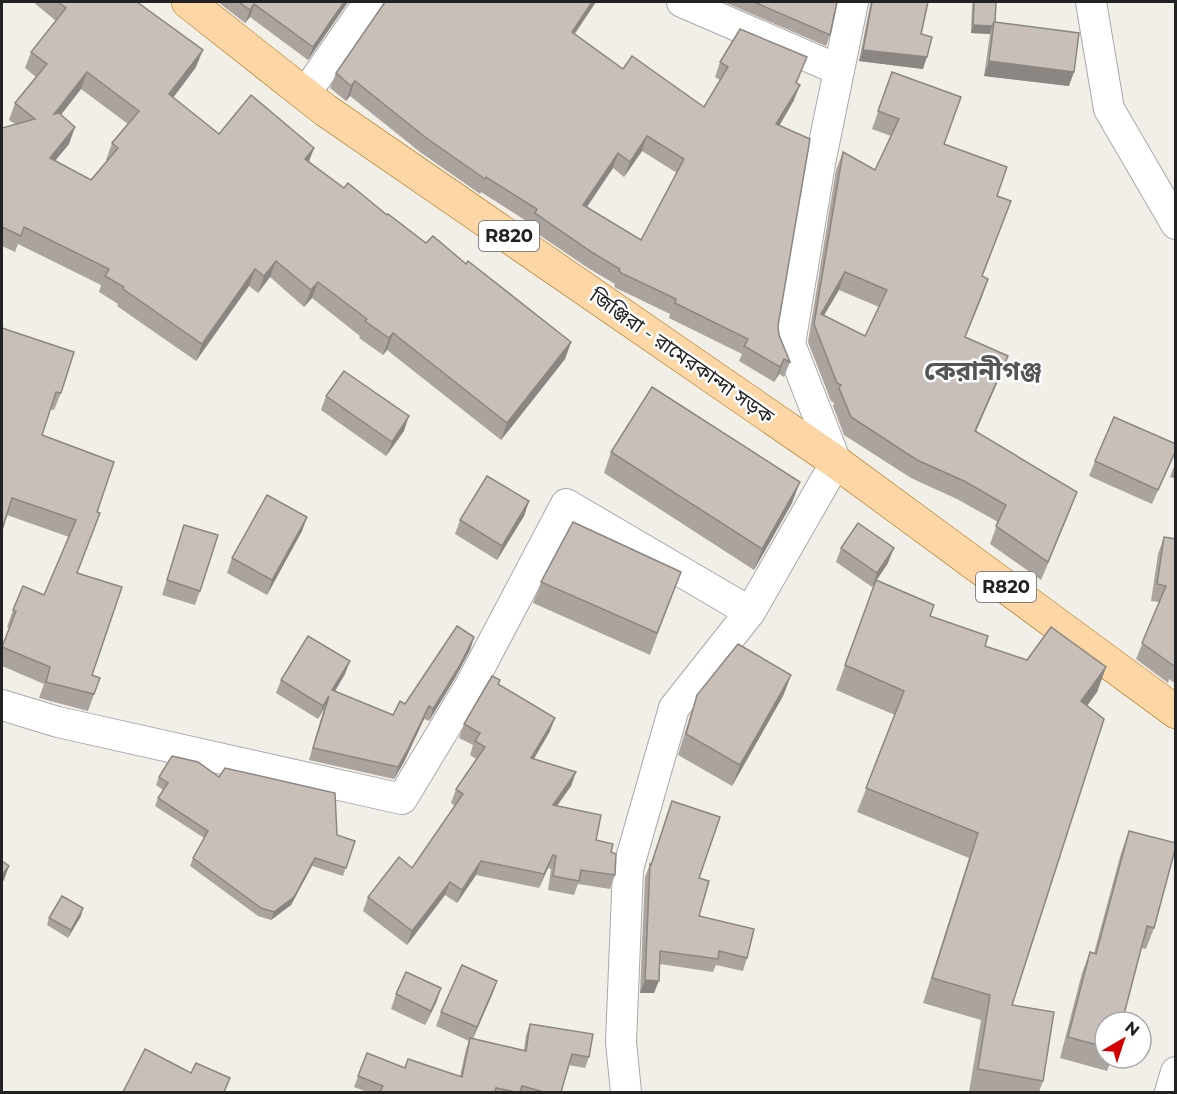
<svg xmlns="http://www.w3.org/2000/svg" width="1177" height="1094" font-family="Montserrat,'Noto Sans Bengali',sans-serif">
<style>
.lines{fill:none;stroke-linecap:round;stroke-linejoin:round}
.minor-casing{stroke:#a9a9a9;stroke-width:32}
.primary-casing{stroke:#a06b00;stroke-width:34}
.minor{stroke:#fff;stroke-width:30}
.primary{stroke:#fcd6a4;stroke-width:33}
.wall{fill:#aba49e;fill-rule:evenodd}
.shaded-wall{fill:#8b8681}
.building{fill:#c7bfb8;stroke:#8b8681;stroke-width:1.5;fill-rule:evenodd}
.labels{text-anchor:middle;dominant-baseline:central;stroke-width:5;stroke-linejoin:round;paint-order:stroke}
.shield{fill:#fff;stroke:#646464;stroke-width:1.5}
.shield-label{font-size:18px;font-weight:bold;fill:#222}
.street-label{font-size:20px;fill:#222;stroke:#fff}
.district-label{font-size:26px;font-weight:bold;fill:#555;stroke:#fff}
</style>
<rect width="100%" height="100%" fill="#f2efe9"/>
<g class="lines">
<!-- minor casing -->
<g class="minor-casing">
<g id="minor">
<path d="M682 2 839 70"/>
<path d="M1091 2 1109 109 1176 224"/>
<path d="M305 94 369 2"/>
<path d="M2 705 58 722 402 799 470 686 566 504 750 612 836 462 790 344 820 163 853 2"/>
<path d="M626 1092 621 1042 628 869 674 708 750 612"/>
<path d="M1170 1092 1176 1072"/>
</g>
</g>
<!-- primary casing -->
<g class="primary-casing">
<path id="primary" d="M188 2 325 110 836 462 1176 712"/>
</g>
<!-- minor -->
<use href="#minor" class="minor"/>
<!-- primary -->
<use href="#primary" class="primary"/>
</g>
<!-- wall -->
<g class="wall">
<path d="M33 2H137L196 67 173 98 219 134 314 148 309 162 344 188 387 215 426 243 466 264 571 342 565 359 501 440 387 350 383 355 359 338 360 336 312 298 304 307 270 277 258 293 249 286 196 361 117 306 118 304 99 292 101 285 18 244 15 252 2 246V128L15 124 9 120 15 103 36 77 25 68 31 52 56 21ZM81 89 128 124 112 143 106 160 107 161 91 180 55 161 69 144 61 115Z"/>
<path d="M218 2H348L308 60 250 17 245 23Z"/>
<path d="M724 2H837L830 35 826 46Z"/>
<path d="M870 2H928L921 34 923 69 859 61 870 5Z"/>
<path d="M973 2H996L995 22 1069 86 984 76 990 34 971 33 972 5Z"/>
<path d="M575 34 623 69 704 107 720 80 715 77 720 62 801 72 796 84 794 100 779 126 778 326 779 335 790 362 784 377 779 374 774 382 739 361 742 354 669 318 670 314 616 288 614 286 615 284 588 268 529 228 531 224 481 192 480 194 420 152 350 96 346 101 330 88 336 73ZM642 151 677 173 641 240 587 207 613 168 624 177Z"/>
<path d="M892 72 944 144 997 196 1011 201 982 277 988 279 965 337 1008 356 1001 374 976 431 1070 510 1041 580 990 544 998 522 957 499 911 478 844 435 833 406 834 403 831 401 808 342 836 170 843 152 875 170 891 136 872 129ZM839 290 879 307 865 336 824 315Z"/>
<path d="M2 328 61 393 54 410 50 409 42 435 97 512 77 573 92 675 100 678 88 711 39 698 44 684 2 666V647L9 628 7 627 13 610 44 595 69 537 7 515Z"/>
<path d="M326 396 404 431 386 456 321 410Z"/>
<path d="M1176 450 1152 504 1089 476 1095 461Z"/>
<path d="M611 452 792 503 754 570 604 473Z"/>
<path d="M1176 461V479L1170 477Z"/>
<path d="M529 501 524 516 497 560 455 534 460 520Z"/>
<path d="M307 517 302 531 267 595 227 573 232 558Z"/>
<path d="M184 525 200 591 195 605 162 595Z"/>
<path d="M1164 537 1176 539V684L1169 679 1168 683 1136 659 1159 602 1151 601 1158 554Z"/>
<path d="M841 548 888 563 876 581 930 616 985 646 1027 660 1106 667 1097 692 1087 706 1012 1005 1043 1081 1039 1092H969L981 1020 923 1003 969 858 857 812 895 715 836 690 875 582 872 587 836 562Z"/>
<path d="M681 572 650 655 533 603 541 582Z"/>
<path d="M474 637 470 650 455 678 429 721 424 719 404 762 394 779 309 760 324 708 318 719 276 693 281 680 345 674 335 691 393 715Z"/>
<path d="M791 675 783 696 732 786 678 755 690 716 697 695Z"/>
<path d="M498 685 550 731 534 759 576 772 571 786 557 806 596 840 611 852 615 875 610 889 578 884 574 895 548 890 551 869 548 868 539 888 476 875 457 903 445 895 407 945 363 911 368 897 412 868 455 806 451 803 456 789 476 759 470 755 473 745 459 738 464 724Z"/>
<path d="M159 777H219L337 835 355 841 343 876 312 866 291 905 271 920 258 916 190 866 193 858 204 838 155 806 158 798 163 790 156 785Z"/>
<path d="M1129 831 1154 928 1146 949 1141 948 1105 1022V1058H1112L1107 1071 1060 1058 1082 973 1090 952 1094 953 1121 853Z"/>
<path d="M650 864 699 878V916L747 958 743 971 716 965 713 972 660 964 654 993H640L645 877Z"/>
<path d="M81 916 68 938 47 925 49 918Z"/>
<path d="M497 981 492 995 473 1039 524 1050 526 1035 530 1024 589 1057 585 1068 568 1065 561 1092H367L354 1087 367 1053 405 1068 460 1076 466 1049 469 1041 436 1026 441 1012Z"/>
<path d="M441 988 436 1003 425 1025 391 1009 396 994Z"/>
</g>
<!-- shaded-wall -->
<g class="shaded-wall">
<path d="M344 2H348L308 60 313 47Z"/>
<path d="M592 2H596L566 47 572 32Z"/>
<path d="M254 4 250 17 245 23 250 10Z"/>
<path d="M973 25 992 26 990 34 971 33Z"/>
<path d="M203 50 196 67 163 111 169 94Z"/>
<path d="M863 50 927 57 923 69 859 61Z"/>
<path d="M989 61 1074 72 1069 86 984 76Z"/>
<path d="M87 72 81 89 48 131 54 114Z"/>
<path d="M355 81 350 96 346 101 351 86Z"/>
<path d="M800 85 794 100 771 140 776 124Z"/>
<path d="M75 127 69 144 44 174 50 158Z"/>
<path d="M647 136 642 151 624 177 630 162Z"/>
<path d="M314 148 307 165 305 159Z"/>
<path d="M618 153 613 168 578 220 583 205Z"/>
<path d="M276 261 270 277 258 293 264 276Z"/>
<path d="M255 269 249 286 196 361 202 344Z"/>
<path d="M845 272 839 290 816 329 821 314Z"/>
<path d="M988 279 982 297 958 355 965 337Z"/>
<path d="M318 282 312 298 304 307 311 290Z"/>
<path d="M393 333 387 350 383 355 389 338Z"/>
<path d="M571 342 565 359 501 440 507 423Z"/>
<path d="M1008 356 1001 374 968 449 975 431Z"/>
<path d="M784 359 779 374 774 382 780 367Z"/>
<path d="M409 416 404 431 386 456 392 442Z"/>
<path d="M800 482 792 503 754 570 762 549Z"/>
<path d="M1077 492 1070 510 1041 580 1048 562Z"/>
<path d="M529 501 524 516 497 560 502 546Z"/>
<path d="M307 517 302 531 267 595 272 580Z"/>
<path d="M894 548 888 563 872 587 877 573Z"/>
<path d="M474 637 470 650 455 678 429 721 433 709Z"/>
<path d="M350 661 345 674 328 703 332 690Z"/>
<path d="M1106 667 1097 692 1072 726 1081 701Z"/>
<path d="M791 675 783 696 732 786 740 765Z"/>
<path d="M329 696 324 708 318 719 323 706Z"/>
<path d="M429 706 424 719 404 762 394 779 398 767Z"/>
<path d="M555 718 550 731 526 772 531 758Z"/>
<path d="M576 772 571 786 548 818 553 805Z"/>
<path d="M553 855 548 868 539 888 544 874Z"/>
<path d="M315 858 312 866 291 905 271 920 274 912Z"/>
<path d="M481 861 476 875 457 903 462 890Z"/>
<path d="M9 866 4 880 2 883V875Z"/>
<path d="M450 882 445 895 407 945 412 931Z"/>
<path d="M83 908 81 916 68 938 71 930Z"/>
<path d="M645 980 659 981 654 993H640Z"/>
<path d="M497 981 492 995 471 1042 477 1027Z"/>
<path d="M441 988 436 1003 425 1025 431 1011Z"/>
</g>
<!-- building -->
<g class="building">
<path d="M58 2H137L203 50 169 94 219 134 251 95 314 148 305 159 344 188 348 183 387 215 388 214 426 243 433 236 466 264 468 261 571 342 507 423 393 333 389 338 365 321 367 319 318 282 311 290 276 261 264 276 255 269 202 344 123 289 124 287 105 276 109 269 24 227 21 236 2 227V128L35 119 15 103 47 64 31 52 66 8ZM87 72 139 111 112 143 118 148 91 180 50 158 75 127 59 113 54 114Z"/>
<path d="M239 2H344L313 47 254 4 250 10Z"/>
<path d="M385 2H592L572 32 623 69 632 56 704 107 728 67 720 62 740 29 807 57 796 83 800 85 776 124 810 139 778 326 779 335 790 362 784 359 780 367 744 346 748 339 675 303 676 299 621 273 619 271 620 269 593 253 535 213 537 209 486 177 485 179 425 137 355 81 351 86 336 73ZM647 136 684 159 641 240 583 205 618 153 630 162Z"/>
<path d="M754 2H837L830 35Z"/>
<path d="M872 2H928L921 34 932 37 927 57 863 50Z"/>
<path d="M974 2H996L995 22H994L992 26 973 25Z"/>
<path d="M994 22 1079 33 1074 72 989 61Z"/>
<path d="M892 72 961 97 944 144 1007 167 997 196 1011 201 982 276 988 279 965 337 1008 356 975 431 1077 492 1048 562 996 526 1006 505 964 481 917 460 851 417 839 388 841 385 837 383 814 324 843 152 875 170 899 119 878 111ZM845 272 887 290 865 336 821 314Z"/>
<path d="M2 328 74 352 61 393 56 392 42 435 114 462 97 512 100 513 77 573 122 587 92 675 100 678 94 694 46 682 50 667 2 647 16 611 13 610 23 586 44 595 76 520 12 498 2 530Z"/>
<path d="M344 371 409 416 392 442 326 396Z"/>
<path d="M652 387 800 482 762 549 611 452Z"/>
<path d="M1114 417 1176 444V450L1158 490 1095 461Z"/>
<path d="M487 476 529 501 502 546 460 520Z"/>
<path d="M267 495 307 517 272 580 232 558Z"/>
<path d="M573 522 681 572 657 633 541 582Z"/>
<path d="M858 523 894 548 877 573 841 548Z"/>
<path d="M184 525 218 535 200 591 167 580Z"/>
<path d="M1164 537 1176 539V662L1174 666 1142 643 1166 586 1157 584Z"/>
<path d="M876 580 934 605 930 616 988 636 985 646 1027 660 1051 627 1106 667 1081 701 1104 719 1012 1005 1054 1012 1043 1081 978 1069 990 995 932 978 978 833 866 788 904 691 845 665Z"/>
<path d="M457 626 474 637 460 665 433 709 429 706 408 749 398 767 313 748 329 696 323 706 281 680 308 636 350 661 332 690 393 715 400 701 405 704Z"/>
<path d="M738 644 791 675 740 765 686 734 697 695Z"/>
<path d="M492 676 500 680 498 684 555 718 531 758 576 772 553 805 601 815 596 840 613 844 611 852 616 854 615 875 581 870 579 881 553 876 556 856 553 855 544 874 481 861 462 890 450 882 412 931 368 897 399 857 412 868 463 794 456 789 485 747 475 741 480 733 464 724Z"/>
<path d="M172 756 198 762 219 777 225 768 335 793 337 835 355 841 346 868 315 858 294 897 274 912 261 908 193 858 208 831 158 798 168 783 159 777Z"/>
<path d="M672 801 720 817 699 878 709 881 699 916 754 929 747 958 719 951 718 959 660 951 659 981 645 980 650 864 651 865Z"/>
<path d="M1129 831 1176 843V846L1154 928 1147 926 1122 1022H1105V1047L1068 1037 1090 952 1096 954Z"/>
<path d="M2 861 9 866 2 875Z"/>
<path d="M62 896 83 908 71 930 49 918Z"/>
<path d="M462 965 497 981 477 1027 441 1012Z"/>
<path d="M406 972 441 988 431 1011 396 994Z"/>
<path d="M530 1024 593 1034 589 1057 572 1054 561 1092H544L522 1086 520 1092H516L496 1088 495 1092H380L383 1086 358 1076 367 1053 405 1068 408 1059 462 1077 470 1038 526 1051Z"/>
<path d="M145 1049 191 1073 196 1063 230 1078 224 1092H123Z"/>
</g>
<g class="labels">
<!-- shield labels -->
<g class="shield">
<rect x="479" y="221" width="60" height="30" rx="4.5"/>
<rect x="976" y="572" width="60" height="30" rx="4.5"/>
</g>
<g class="shield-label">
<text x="509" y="236">R820</text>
<text x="1006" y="587">R820</text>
</g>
<!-- street labels -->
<g class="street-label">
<text transform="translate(682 356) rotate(35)">জিঞ্জিরা - রামেরকান্দা সড়ক</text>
</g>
<!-- district labels -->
<g class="district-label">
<text x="983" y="371">কেরানীগঞ্জ</text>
</g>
</g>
<!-- border -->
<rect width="1177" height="1094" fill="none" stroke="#222222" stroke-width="6"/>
<!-- north arrow -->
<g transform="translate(1123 1040) rotate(39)"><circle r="28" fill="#ffffff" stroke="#a7a7a7" stroke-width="1.5"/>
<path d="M0-4.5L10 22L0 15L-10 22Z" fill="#d40000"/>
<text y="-9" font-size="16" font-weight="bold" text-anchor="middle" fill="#222222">N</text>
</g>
</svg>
